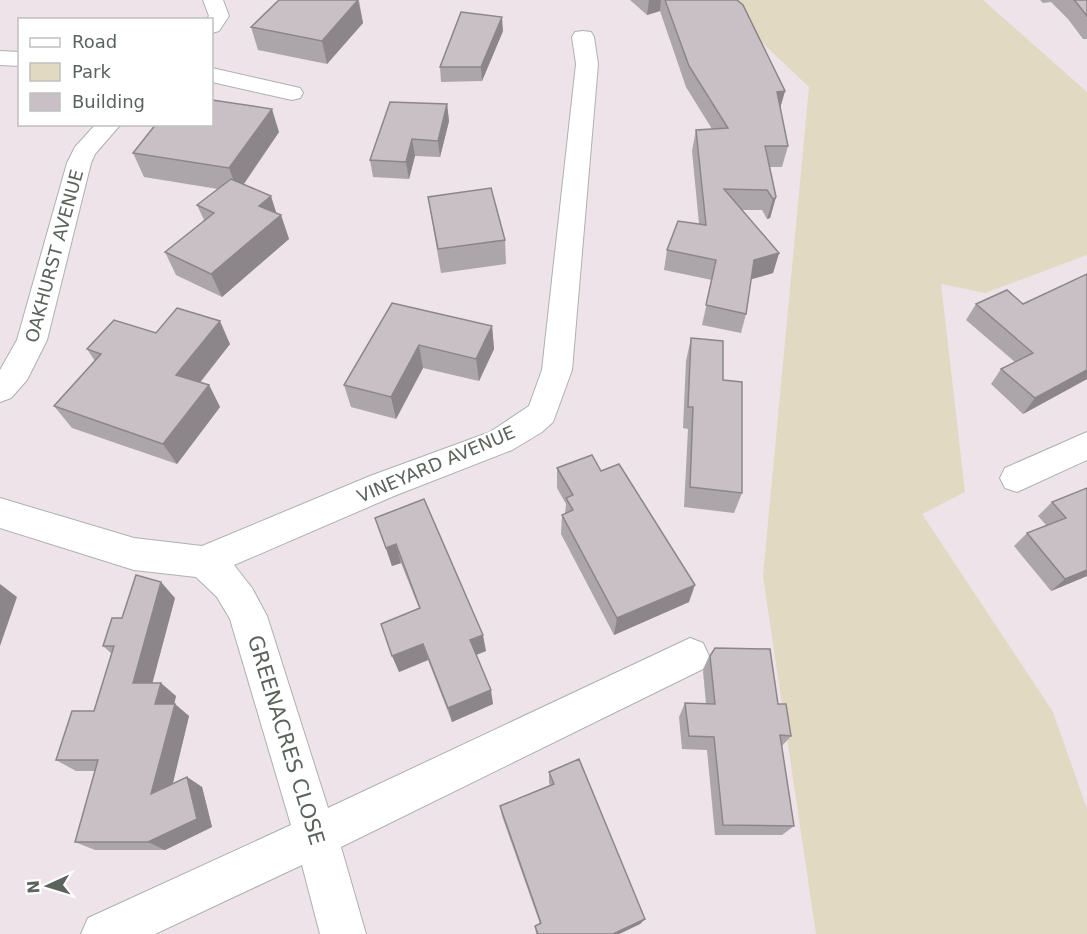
<svg xmlns="http://www.w3.org/2000/svg" width="1087" height="934" font-family="'DejaVu Sans',sans-serif">
<style>
.green{fill:#e2d9c2}
.lines{fill:none;stroke-linecap:round;stroke-linejoin:round}
.minor-casing{stroke:#acb2ae;stroke-width:2}
.minor{fill:#fff;fill-rule:evenodd}
.wall{fill:#aca5a9}
.shaded-wall{fill:#8c868a}
.building{fill:#c8c0c5;stroke:#8c868a;stroke-width:1.5}
.labels{text-anchor:middle;dominant-baseline:central;stroke-width:5;stroke-linejoin:round;paint-order:stroke}
.street-label{font-size:18px;fill:#5b635d;stroke:#fff}
.near-street-label{font-size:21px;fill:#5b635d;stroke:#fff}
</style>
<rect width="100%" height="100%" fill="#ede3e8"/>
<!-- green -->
<path class="green" d="M717 0H983L1087 92V255L985 293 941 284 965 492 922 514 1053 712 1087 809V934H816L763 576 809 87Z"/>
<g class="lines">
<!-- minor casing -->
<g class="minor-casing">
<g id="minor">
<path d="M203 0H223L229 16 219 31 212 33V20H206L209 16Z"/>
<path d="M583 31 591 32 594 37 598 64 572 370 553 422 542 432 512 450 394 496 234 565 252 588 267 616 328 808 690 638 703 643 709 656 703 669 341 847 366 934H320L302 865 155 934H81L88 918 291 825 230 619 217 597 196 577 134 570 0 528V498L134 538 202 546 370 476 490 432 529 406 542 370 576 64 572 37 575 32Z"/>
<path d="M0 51 20 52V66L0 65Z"/>
<path d="M212 68 300 88 303 93 300 98 292 100 212 82Z"/>
<path d="M96 124H121L95 154 91 163 47 340 27 380 11 398 0 402V370L17 340 67 163 75 147Z"/>
<path d="M1087 432V460L1017 492 1005 488 1000 478 1005 468Z"/>
</g>
</g>
<!-- minor -->
<use href="#minor" class="minor"/>
</g>
<!-- wall -->
<g class="wall">
<path d="M359 0 363 23 327 64 258 50 251 27Z"/>
<path d="M630 0H737L785 91 780 108 788 146 782 167H770L776 197 770 218 767 219 762 210H742L779 253 773 273 751 279 746 314 741 333 702 325 712 280 664 270 667 250 699 224 692 151 696 130 712 129 686 87 660 11 647 15Z"/>
<path d="M1040 0H1087V39H1083L1068 19 1051 2 1043 3Z"/>
<path d="M503 31 482 81 441 82 440 67Z"/>
<path d="M447 104 449 121 440 157 415 156 409 179 373 177 370 160Z"/>
<path d="M279 132 244 184 277 214 281 215 289 239 222 297 176 275 165 252 204 220 197 205 218 189 144 177 133 153Z"/>
<path d="M428 197 505 240 506 264 441 273Z"/>
<path d="M1087 274V379L1023 414 991 384 1001 369 1015 362 966 320 976 304H1023Z"/>
<path d="M392 303 492 326 494 349 479 381 423 368 396 419 351 407 344 385Z"/>
<path d="M691 338 723 380 742 493 734 513 684 507 688 429 683 428 686 361Z"/>
<path d="M230 344 200 383 209 385 220 407 177 464 72 428 54 406 95 361 87 349Z"/>
<path d="M557 468 601 471 689 602 614 635 561 534 562 515 565 514 566 504 557 488Z"/>
<path d="M1087 488V576L1051 591 1014 546 1027 533 1046 525 1038 516 1052 502Z"/>
<path d="M375 518 486 651 476 655 493 704 452 722 428 660 399 672 419 608 401 563 392 566Z"/>
<path d="M175 598 152 683 176 696 174 704 189 716 173 783 187 777 202 787 212 827 165 850H95L75 842 95 771H76L56 760 94 711 112 654 103 646 122 618Z"/>
<path d="M710 656 778 704 791 736 782 746 794 826 782 835H715L707 750 682 749 679 717 685 703 706 704 703 671Z"/>
<path d="M549 772 645 919 640 924 619 934H536L535 926 540 924 502 816 500 806 550 785 549 783Z"/>
</g>
<!-- shaded-wall -->
<g class="shaded-wall">
<path d="M358 0 363 23 327 64 322 41Z"/>
<path d="M649 0H661L660 11 647 15Z"/>
<path d="M502 17 503 31 482 81 481 67Z"/>
<path d="M785 91 779 112 777 92Z"/>
<path d="M447 104 449 121 440 157 438 141Z"/>
<path d="M272 109 279 132 238 192 229 168Z"/>
<path d="M412 139 415 156 409 179 406 162Z"/>
<path d="M271 196 278 218 281 215 289 239 222 297 211 274 259 206Z"/>
<path d="M776 197 770 218 767 219 773 199Z"/>
<path d="M779 253 773 273 749 280 754 260Z"/>
<path d="M220 321 230 344 188 397 176 375Z"/>
<path d="M492 326 494 349 479 381 476 359Z"/>
<path d="M419 345 423 368 396 419 391 397Z"/>
<path d="M1087 370V379L1023 414 1035 398Z"/>
<path d="M209 385 220 407 177 464 163 444Z"/>
<path d="M396 544 401 563 392 566 386 548Z"/>
<path d="M1087 570V576L1051 591 1065 579Z"/>
<path d="M161 582 175 598 149 696 133 683Z"/>
<path d="M0 584 17 597 0 646Z"/>
<path d="M695 585 689 602 614 635 617 618Z"/>
<path d="M483 635 486 651 473 656 470 640Z"/>
<path d="M423 644 428 660 399 672 392 656Z"/>
<path d="M161 683 176 696 171 717 155 704Z"/>
<path d="M491 690 493 704 452 722 448 708Z"/>
<path d="M175 704 189 716 168 803 151 794Z"/>
<path d="M187 777 202 787 212 827 165 850 148 842Z"/>
<path d="M645 919 640 924 619 934H613Z"/>
</g>
<!-- building -->
<g class="building">
<path d="M279 0H358L322 41 251 27Z"/>
<path d="M665 0H737L743 5 785 91 777 92 788 146H765L776 197 773 199 767 190 724 189 779 253 754 260 746 314 706 305 716 260 667 250 678 221 706 225 696 130 728 128 689 66Z"/>
<path d="M1074 0H1087V16L1076 2Z"/>
<path d="M461 12 502 17 481 67H440Z"/>
<path d="M212 100 272 109 229 168 133 153 156 124H212Z"/>
<path d="M390 102 447 104 438 141 412 139 406 162 370 160Z"/>
<path d="M231 179 271 196 259 206 281 215 211 274 165 252 214 213 197 205Z"/>
<path d="M491 188 505 240 438 249 428 197Z"/>
<path d="M1087 274V370L1035 398 1001 369 1033 353 976 304 1007 290 1023 304Z"/>
<path d="M392 303 492 326 476 359 419 345 391 397 344 385Z"/>
<path d="M177 308 220 321 176 375 209 385 163 444 54 406 101 354 87 349 114 320 156 333Z"/>
<path d="M691 338 723 341V380L742 382V493L690 487 693 407H688Z"/>
<path d="M592 455 601 471 619 464 695 585 617 618 562 515 573 510 566 498 573 495 557 468Z"/>
<path d="M1087 488V570L1065 579 1027 533 1066 518 1052 502Z"/>
<path d="M424 499 483 635 470 640 491 690 448 708 423 644 392 656 381 624 420 608 396 544 386 548 375 518Z"/>
<path d="M136 575 161 582 133 683H161L155 704H175L151 794 187 777 197 819 148 842H75L98 760H56L72 711H94L114 646H103L112 618H122Z"/>
<path d="M715 648 770 649 778 704H786L791 736 780 735 794 826 723 825 714 737 689 736 685 703 715 704 710 656Z"/>
<path d="M579 759 645 919 613 934H538L535 926 541 923 500 806 554 784 549 772Z"/>
</g>
<g class="labels">
<!-- street labels -->
<g class="street-label">
<text transform="translate(54 256) rotate(-75)">OAKHURST AVENUE</text>
<text transform="translate(436 464) rotate(-23)">VINEYARD AVENUE</text>
</g>
<!-- near-street labels -->
<g class="near-street-label">
<text transform="translate(286 740) rotate(73)">GREENACRES CLOSE</text>
</g>
</g>
<!-- legend -->
<rect x="18" y="18" width="195" height="108" fill="#ffffff" stroke="#bdc1be" stroke-width="1.5"/>
<rect x="30" y="38" width="30" height="9" fill="#ffffff" stroke="#bdc1be" stroke-width="1.5"/>
<text x="72" y="48" font-size="18" fill="#5b635d">Road</text>
<rect x="30" y="63" width="30" height="18" fill="#e2d9c2" stroke="#bdc1be" stroke-width="1.5"/>
<text x="72" y="78" font-size="18" fill="#5b635d">Park</text>
<rect x="30" y="93" width="30" height="18" fill="#c8c0c5" stroke="#bdc1be" stroke-width="1.5"/>
<text x="72" y="108" font-size="18" fill="#5b635d">Building</text>
<!-- north arrow -->
<g transform="translate(48 886) rotate(266)" stroke="#ffffff" stroke-width="4.5" paint-order="stroke">
<path d="M0-4.5L10 22L0 15L-10 22Z" fill="#5b635d"/>
<text y="-9" font-size="16" font-weight="bold" text-anchor="middle" fill="#5b635d">N</text>
</g>
</svg>
